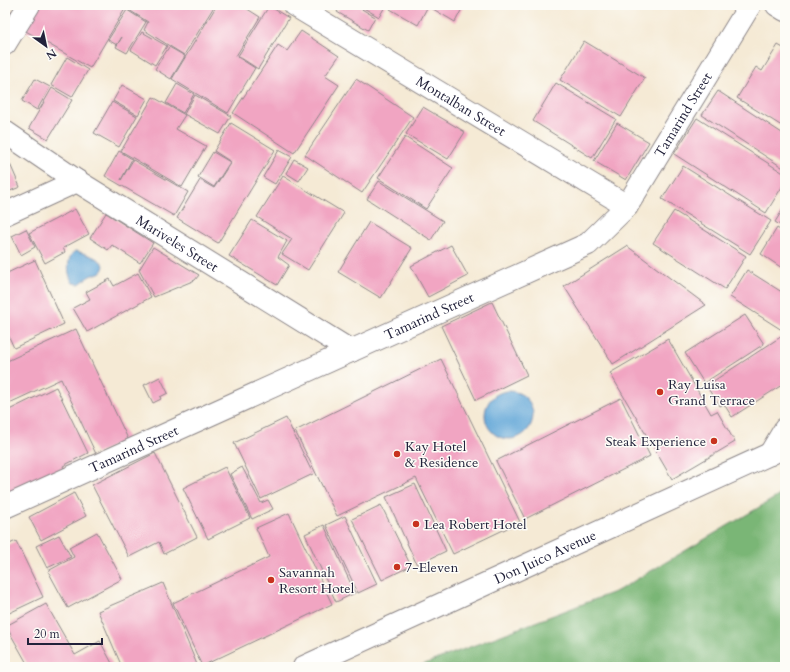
<svg xmlns="http://www.w3.org/2000/svg" width="790" height="672" font-family="Cardo,serif">
<style>
.forest{fill:#7ab676;stroke:#4e6c58}
.water{fill:#64a7d8;stroke:#43648a}
.building{fill:#f1a5c2}
.lines{fill:none;stroke-linecap:round;stroke-linejoin:round}
.minor-casing{stroke:#8c8688;stroke-width:24}
.secondary-casing{stroke:#8c8688;stroke-width:24}
.minor{stroke:#fff;stroke-width:22}
.secondary{stroke:#fff;stroke-width:22}
.poi-dot{fill:#c8321e;stroke:#fdfcf7;stroke-width:1.5}
.labels{text-anchor:middle;dominant-baseline:central;stroke-width:3;stroke-linejoin:round;paint-order:stroke}
.street-label{font-size:14px;fill:#22223b;stroke:#fdfcf7}
.poi-label{font-size:14px;fill:#22223b;stroke:#fdfcf7;text-anchor:start}
</style>
<rect width="100%" height="100%" fill="#fdfcf7"/>
<filter id="ink" filterUnits="userSpaceOnUse"><feTurbulence type="fractalNoise" baseFrequency=".025" numOctaves="2"/><feDisplacementMap in="SourceGraphic" scale="8" xChannelSelector="R" yChannelSelector="G"/><feConvolveMatrix kernelMatrix="1 2 1 2 8 2 1 2 1" color-interpolation-filters="sRGB"/></filter>
<filter id="wash" filterUnits="userSpaceOnUse"><feTurbulence type="fractalNoise" baseFrequency=".012" numOctaves="4" result="noise"/><feDisplacementMap in="SourceGraphic" scale="16" xChannelSelector="R" yChannelSelector="G"/><feGaussianBlur stdDeviation="0.9" result="paint"/><feColorMatrix in="noise" values="0 0 0 0 0 0 0 0 0 0 0 0 0 0 0 0 0 1.4 0 .05"/><feComposite in="paint" operator="in"/></filter>
<g filter="url(#wash)">
<rect width="100%" height="100%" fill="#f5ead5"/>
<!-- forest -->
<path class="forest" d="M785 492V667H417L617 591Z"/>
<!-- water -->
<g class="water">
<path d="M75 251C84 253 99 257 104 265 103 274 97 273 90 276 86 278 83 282 79 284L73 283C67 275 66 257 75 251Z"/>
<circle cx="509" cy="415" r="24"/>
</g>
<g id="blocks">
<!-- building -->
<g class="building">
<path d="M39 5H118L125 9 90 68 24 30Z"/>
<path d="M132 5H215L184 55 144 30 148 22 129 10Z"/>
<path d="M217 5H241L260 17 236 56 255 68 228 113 172 79Z"/>
<path d="M341 5H362L360 8 375 17 368 30 337 12Z"/>
<path d="M363 5H386L379 17 362 7Z"/>
<path d="M392 5H464L455 22 428 6 418 25 390 9Z"/>
<path d="M269 6 289 18 258 69 238 56Z"/>
<path d="M5 8 15 14 5 31Z"/>
<path d="M127 10 146 22 127 53 116 47 122 37 117 45 108 40Z"/>
<path d="M301 31 339 56 325 76 339 85 294 153 233 113 278 45 287 51Z"/>
<path d="M142 32 167 46 155 65 131 50Z"/>
<path d="M584 41 645 78 621 117 560 80Z"/>
<path d="M778 45 785 49V128L737 98 756 67 762 71Z"/>
<path d="M169 47 185 56 171 79 155 69Z"/>
<path d="M67 57 88 70 72 97 51 85Z"/>
<path d="M35 79 50 87 37 110 22 101Z"/>
<path d="M356 79 413 117 362 193 305 155Z"/>
<path d="M556 83 616 119 592 158 533 121Z"/>
<path d="M177 84 194 94 183 113 166 103Z"/>
<path d="M122 85 147 99 138 115 113 101Z"/>
<path d="M52 88 72 100 48 139 29 128Z"/>
<path d="M718 91 785 135V169L702 115Z"/>
<path d="M195 95 231 116 220 134 184 114Z"/>
<path d="M153 97 185 115 176 129 206 146 182 187 121 151Z"/>
<path d="M112 102 137 116 119 147 94 133Z"/>
<path d="M423 107 465 132 448 159 406 134Z"/>
<path d="M697 118 785 174V182L766 213 674 154Z"/>
<path d="M231 123 275 150 218 243 177 218 200 180 214 188 231 162 214 151Z"/>
<path d="M617 123 649 142 626 180 594 161Z"/>
<path d="M405 137 453 168 426 209 378 178Z"/>
<path d="M279 150 292 157 275 184 263 177Z"/>
<path d="M119 151 132 159 121 180 133 160 188 192 174 216 105 176Z"/>
<path d="M213 152 230 162 214 187 198 177Z"/>
<path d="M294 159 308 167 299 181 286 173Z"/>
<path d="M10 164 20 187 5 193V166Z"/>
<path d="M683 166 771 221 750 254 662 199Z"/>
<path d="M283 176 344 213 308 270 282 254 292 239 257 217Z"/>
<path d="M379 181 443 221 431 240 367 199Z"/>
<path d="M785 206V228L775 222Z"/>
<path d="M75 209 89 234 63 248 65 252 45 263 29 233Z"/>
<path d="M674 211 746 256 725 289 653 243Z"/>
<path d="M106 213 153 243 140 263 112 245 108 250 90 238Z"/>
<path d="M252 220 287 241 278 257 289 265 277 285 229 256Z"/>
<path d="M369 222 412 248 381 298 338 272Z"/>
<path d="M777 228 785 233V270L761 254Z"/>
<path d="M26 229 35 247 21 255 12 236Z"/>
<path d="M451 245 468 276 428 297 411 266Z"/>
<path d="M627 246 706 305 613 364 564 286Z"/>
<path d="M153 247 199 275 195 280 154 297 139 270Z"/>
<path d="M35 260 64 324 14 348 5 328V274Z"/>
<path d="M747 270 785 294V332L730 297Z"/>
<path d="M138 273 151 297 87 332 73 308 90 299 86 292 110 279 114 286Z"/>
<path d="M492 302 527 375 476 400 441 326Z"/>
<path d="M745 315 764 344 704 383 685 353Z"/>
<path d="M76 329 128 439 96 454 61 379 5 405V362Z"/>
<path d="M782 336 785 340V383L732 417 724 404 720 406 706 386Z"/>
<path d="M668 339 711 414 717 411 735 442 672 479 610 373Z"/>
<path d="M441 359 520 522 453 554 416 478 337 516 295 431Z"/>
<path d="M160 377 168 393 160 397 161 399 153 403 144 385Z"/>
<path d="M56 387 88 453 63 466 65 471 5 500V412Z"/>
<path d="M621 398 650 456 525 519 496 461Z"/>
<path d="M286 418 313 474 261 499 234 443Z"/>
<path d="M155 453 197 537 164 554 159 542 129 557 92 485Z"/>
<path d="M225 467 250 518 208 539 183 488Z"/>
<path d="M242 467 261 503 268 500 273 509 252 519 230 474Z"/>
<path d="M415 484 446 551 417 565 386 497Z"/>
<path d="M74 493 86 516 41 540 29 517Z"/>
<path d="M381 505 411 566 382 580 352 519Z"/>
<path d="M289 513 332 604 202 666 173 603 269 557 256 528Z"/>
<path d="M345 516 377 584 358 593 326 525Z"/>
<path d="M324 525 355 593 336 602 305 534Z"/>
<path d="M97 532 122 579 68 608 48 571 74 557 69 547Z"/>
<path d="M59 535 71 557 47 568 36 546Z"/>
<path d="M16 541 43 597 5 615V546Z"/>
<path d="M163 583 198 667H122L98 611Z"/>
<path d="M46 604 75 655 100 641 114 667H29L6 626Z"/>
</g>
</g>
</g>
<g filter="url(#ink)">
<use href="#blocks" fill-opacity="0" stroke="#8c8688" stroke-width="1"/>
<g class="lines">
<!-- minor casing -->
<g class="minor-casing">
<g id="minor">
<path id="s1" d="M294 5 627 206"/>
<path d="M777 5 785 10"/>
<path d="M5 44 29 5"/>
<path id="s2" d="M5 132 77 181 351 351"/>
<path d="M5 214 77 181"/>
<path d="M770 454 785 429"/>
<path id="s3" d="M5 507 588 244 627 206 750 5"/>
</g>
</g>
<!-- secondary casing -->
<g class="secondary-casing">
<g id="secondary">
<path id="s4" d="M304 667 785 447"/>
</g>
</g>
<!-- minor -->
<use href="#minor" class="minor"/>
<!-- secondary -->
<use href="#secondary" class="secondary"/>
</g>
</g>
<!-- markers -->
<g class="poi-dot">
<circle cx="660" cy="392" r="4"/>
<circle cx="714" cy="441" r="4"/>
<circle cx="397" cy="454" r="4"/>
<circle cx="416" cy="524" r="4"/>
<circle cx="397" cy="567" r="4"/>
<circle cx="271" cy="580" r="4"/>
</g>
<g class="labels">
<!-- street labels -->
<g class="street-label">
<text stroke="none"><textPath href="#s1" startOffset="195">Montalban Street</textPath></text>
<text stroke="none"><textPath href="#s3" startOffset="801">Tamarind Street</textPath></text>
<text stroke="none"><textPath href="#s2" startOffset="205">Mariveles Street</textPath></text>
<text stroke="none"><textPath href="#s3" startOffset="465">Tamarind Street</textPath></text>
<text stroke="none"><textPath href="#s3" startOffset="141">Tamarind Street</textPath></text>
<text stroke="none"><textPath href="#s4" startOffset="265">Don Juico Avenue</textPath></text>
</g>
<!-- poi labels -->
<g class="poi-label">
<text x="668" y="384">Ray Luisa<tspan x="668" dy="16">Grand Terrace</tspan></text>
<text x="706" y="441" text-anchor="end">Steak Experience</text>
<text x="405" y="446">Kay Hotel<tspan x="405" dy="16">&amp; Residence</tspan></text>
<text x="424" y="524">Lea Robert Hotel</text>
<text x="405" y="567">7-Eleven</text>
<text x="279" y="572">Savannah<tspan x="279" dy="16">Resort Hotel</tspan></text>
</g>
</g>
<!-- margin -->
<rect width="790" height="672" fill="none" stroke="#fdfcf7" stroke-width="20"/>
<!-- north arrow -->
<g transform="translate(46 46) rotate(147)" stroke="#fdfcf7" stroke-width="3" paint-order="stroke">
<path d="M0-3L7 15L0 10L-7 15Z" fill="#22223b"/>
<text y="-6" font-size="11" font-weight="bold" text-anchor="middle" fill="#22223b">N</text>
</g>
<!-- scale -->
<path d="M28 638v6h74v-6" fill="none" stroke="#22223b" stroke-width="2"/>
<text x="34" y="638" font-size="12" fill="#22223b" stroke="#fdfcf7" stroke-width="3" paint-order="stroke">20 m</text>
</svg>
